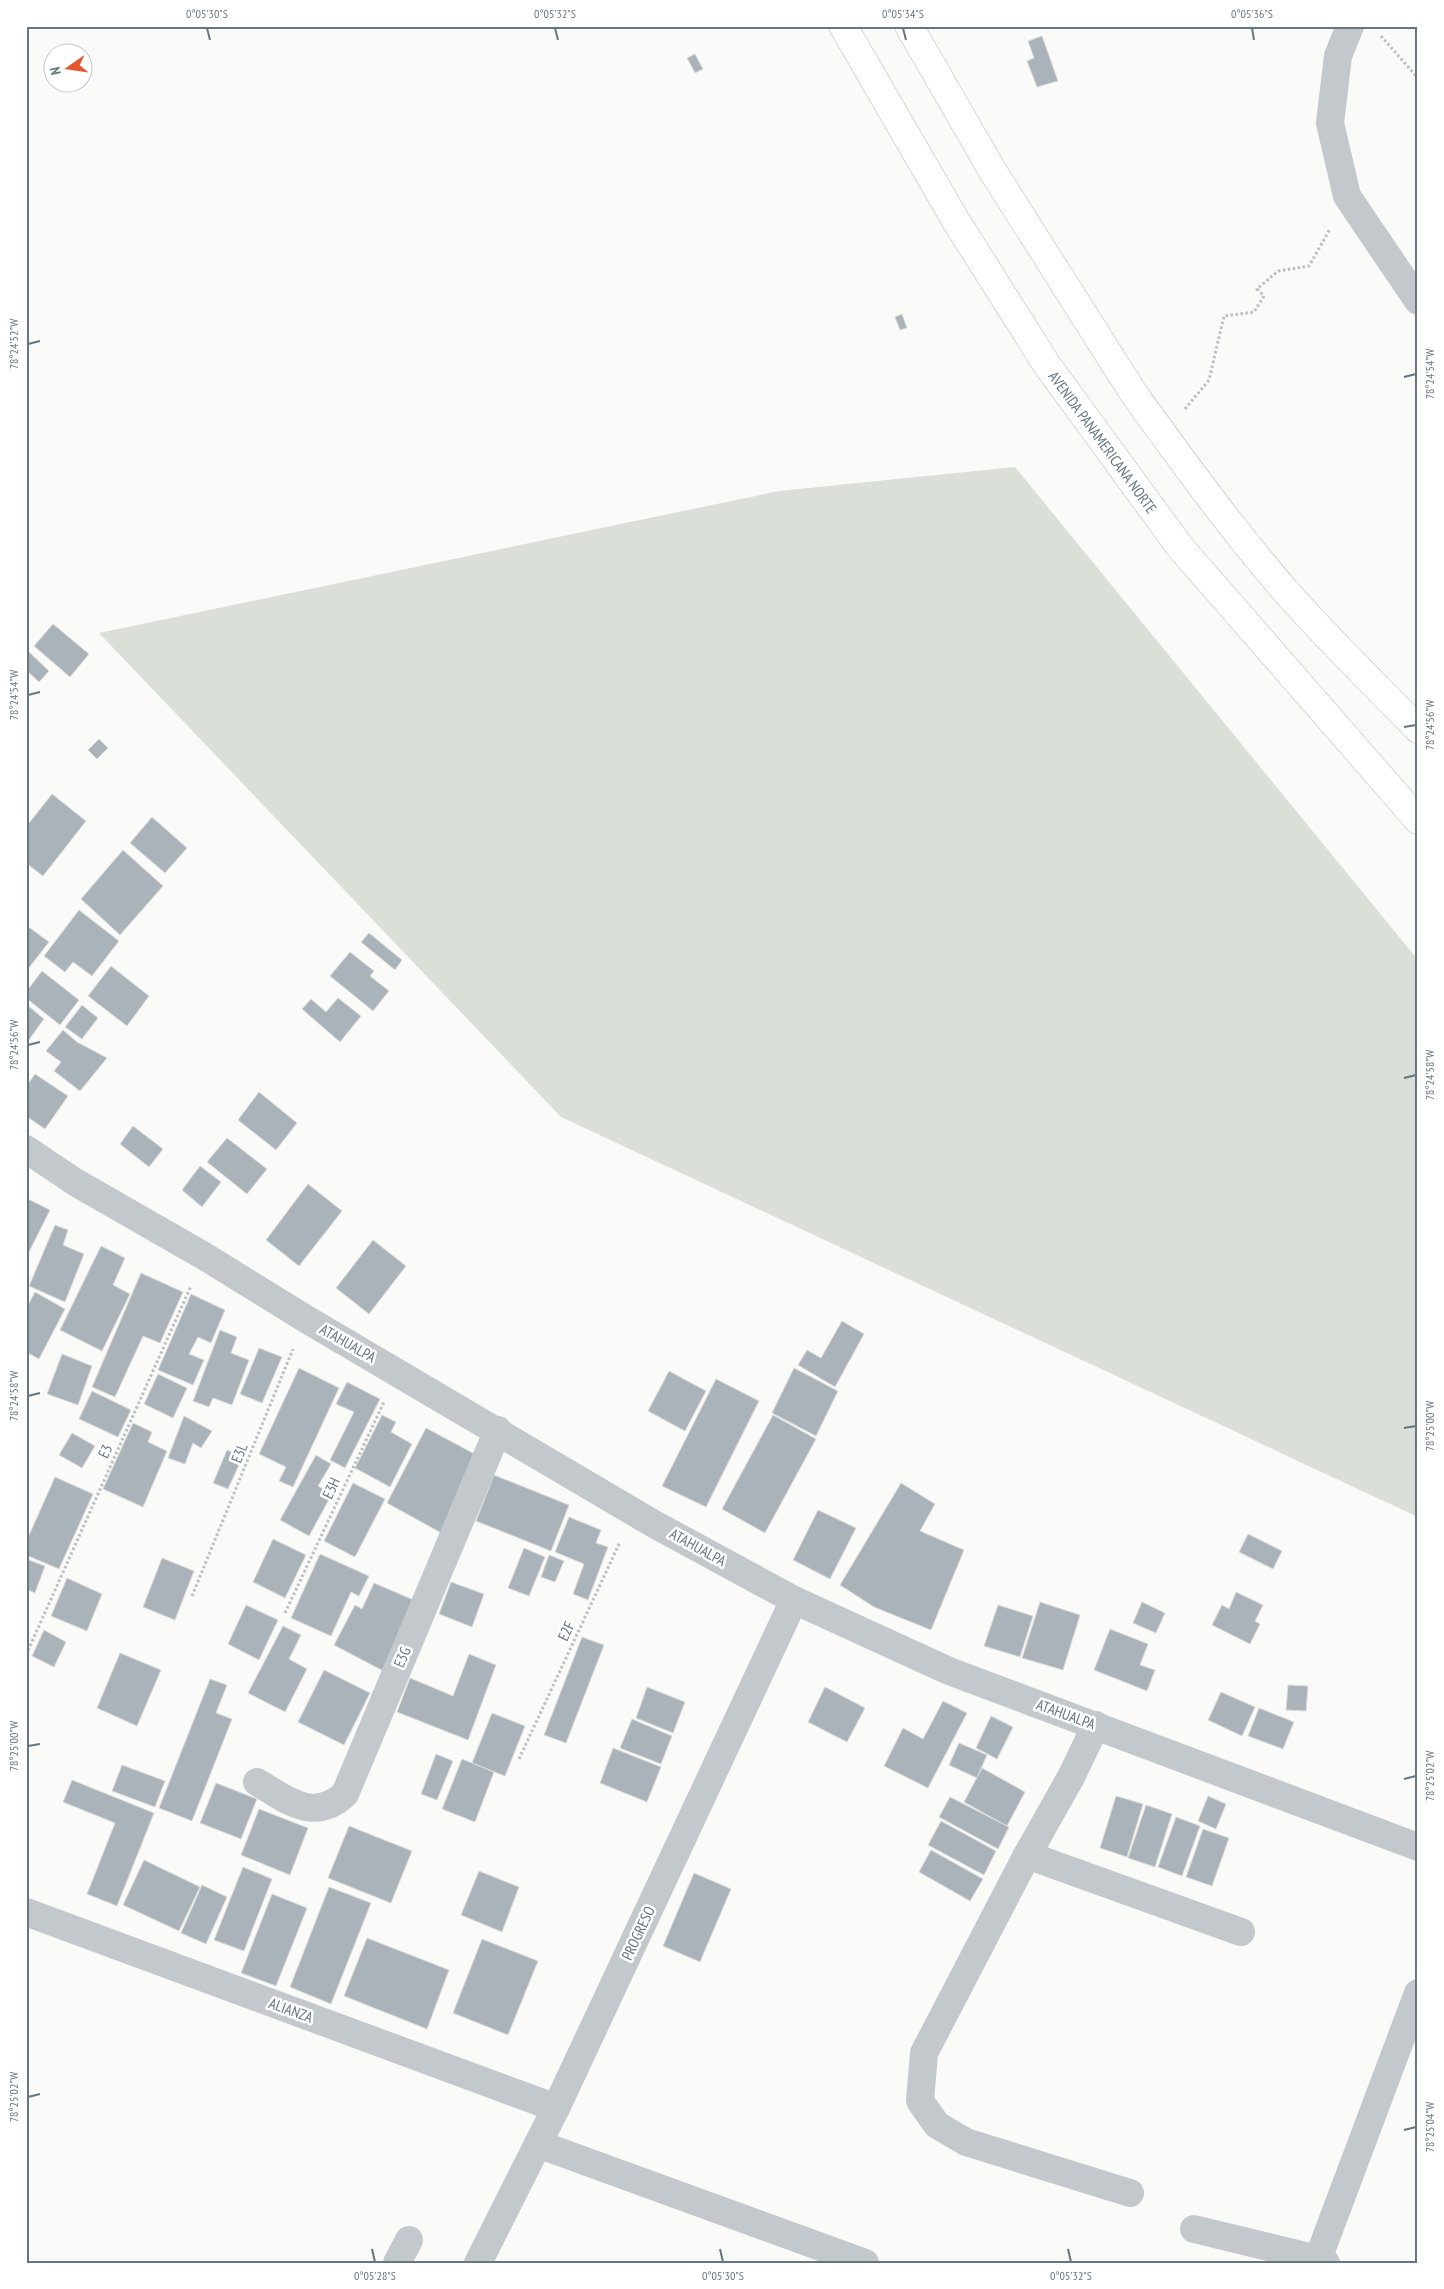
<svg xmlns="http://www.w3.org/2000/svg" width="1444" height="2289" font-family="'PT Sans Narrow',sans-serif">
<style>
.green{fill:#dadfd7}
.building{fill:#aab3b9;stroke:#dcdcda}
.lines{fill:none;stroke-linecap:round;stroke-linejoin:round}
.trunk-casing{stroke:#b4b9bd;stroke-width:29}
.path{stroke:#bbbfc2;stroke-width:3;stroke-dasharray:2.5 2.5;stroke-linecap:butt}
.minor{stroke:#c3c8cc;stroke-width:28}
.tertiary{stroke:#c3c8cc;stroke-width:28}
.trunk{stroke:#fff;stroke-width:28}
.ticks{fill:none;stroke:#657683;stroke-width:2}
.labels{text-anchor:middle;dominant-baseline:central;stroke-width:5;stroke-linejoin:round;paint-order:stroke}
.street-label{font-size:15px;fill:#657683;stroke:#fff}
.neatline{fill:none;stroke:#657683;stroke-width:2}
.ticks-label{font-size:12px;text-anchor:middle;fill:#657683}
</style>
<rect width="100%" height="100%" fill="#fafaf8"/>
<!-- green -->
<path class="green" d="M1015 467 1418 960V1517L561 1117 99 633 779 491Z"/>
<!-- building -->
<g class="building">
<path d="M1042 36 1058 81 1037 87 1027 61 1034 58 1028 41Z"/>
<path d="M695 54 703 69 695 73 687 58Z"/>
<path d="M902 314 907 328 900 330 895 317Z"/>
<path d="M53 624 89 654 70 677 34 646Z"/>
<path d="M26 649 49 671 39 682 26 670Z"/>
<path d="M99 739 108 748 97 759 88 750Z"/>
<path d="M52 794 86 821 43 876 26 863V827Z"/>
<path d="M152 817 187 848 165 873 130 843Z"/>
<path d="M123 850 163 886 120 935 81 899Z"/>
<path d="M79 910 119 941 92 976 73 962 65 972 44 956Z"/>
<path d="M26 925 49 942 28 969 26 968Z"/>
<path d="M369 933 402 960 395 970 361 942Z"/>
<path d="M350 952 374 971 370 976 389 991 373 1011 330 976Z"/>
<path d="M111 966 149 996 127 1026 88 996Z"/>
<path d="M42 971 79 1000 60 1025 26 998V992Z"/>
<path d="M338 998 361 1016 340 1042 302 1009 311 999 326 1012Z"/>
<path d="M26 1004 44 1019 28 1041 26 1040Z"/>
<path d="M82 1005 98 1018 82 1039 65 1027Z"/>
<path d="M63 1030 77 1042 107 1058 80 1091 54 1071 61 1062 46 1051Z"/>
<path d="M35 1074 68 1096 45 1129 26 1116V1087Z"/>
<path d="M259 1092 297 1123 276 1150 238 1120Z"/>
<path d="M133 1126 163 1149 149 1167 120 1144Z"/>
<path d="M227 1138 267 1169 247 1194 207 1162Z"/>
<path d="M200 1166 221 1182 202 1207 182 1190Z"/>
<path d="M308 1184 342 1211 299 1266 266 1240Z"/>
<path d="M26 1198 50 1210 26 1258Z"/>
<path d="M55 1225 68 1230 63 1245 84 1254 65 1302 29 1286Z"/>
<path d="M373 1240 406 1266 369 1314 336 1288Z"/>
<path d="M101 1246 125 1258 113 1285 130 1294 102 1351 60 1330Z"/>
<path d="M141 1273 183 1292 160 1343 143 1336 115 1397 92 1387Z"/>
<path d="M35 1292 65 1309 39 1359 26 1352V1309Z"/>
<path d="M191 1294 225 1310 211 1343 198 1337 189 1354 204 1360 193 1385 158 1370Z"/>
<path d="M842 1321 864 1334 835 1387 798 1365 807 1350 821 1358Z"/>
<path d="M220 1330 237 1337 231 1353 249 1360 232 1405 213 1398 209 1407 193 1401Z"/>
<path d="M259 1348 282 1357 262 1403 240 1394Z"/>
<path d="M62 1354 92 1366 78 1405 47 1394Z"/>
<path d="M299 1368 339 1388 293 1487 279 1481 286 1467 259 1454Z"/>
<path d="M794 1368 838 1391 816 1436 772 1413Z"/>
<path d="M669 1371 706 1391 685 1431 648 1411Z"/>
<path d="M158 1374 187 1388 173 1418 144 1404Z"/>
<path d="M716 1379 759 1401 706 1507 662 1486Z"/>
<path d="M347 1382 380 1399 345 1468 330 1460 354 1412 336 1404Z"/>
<path d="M92 1391 131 1410 118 1437 79 1419Z"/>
<path d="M382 1415 396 1422 391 1432 412 1444 390 1487 355 1468Z"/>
<path d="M773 1415 816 1439 765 1533 722 1509Z"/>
<path d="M184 1416 212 1431 201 1448 193 1443 185 1464 168 1458Z"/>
<path d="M133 1423 152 1432 148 1442 167 1451 143 1507 103 1489Z"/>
<path d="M426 1428 484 1459 445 1535 387 1503Z"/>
<path d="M72 1433 95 1446 82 1468 59 1455Z"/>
<path d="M227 1450 243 1456 228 1489 213 1483Z"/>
<path d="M316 1455 331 1464 318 1486 332 1494 309 1536 280 1520Z"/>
<path d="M494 1475 569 1505 551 1551 476 1521Z"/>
<path d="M55 1477 93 1494 59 1569 26 1555V1542Z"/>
<path d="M353 1483 385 1499 355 1557 324 1541Z"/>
<path d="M901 1483 935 1504 920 1531 964 1550 931 1630 874 1607 840 1585Z"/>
<path d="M818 1510 856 1528 830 1579 793 1560Z"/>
<path d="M569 1517 601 1530 596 1543 608 1547 588 1600 573 1594 584 1564 555 1552Z"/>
<path d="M1248 1534 1282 1551 1273 1569 1239 1552Z"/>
<path d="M273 1539 306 1555 285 1598 253 1582Z"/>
<path d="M524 1548 545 1557 529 1596 508 1588Z"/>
<path d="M320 1554 369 1576 359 1596 351 1592 331 1636 291 1618Z"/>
<path d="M549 1555 564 1561 555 1582 541 1577Z"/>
<path d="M162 1558 194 1571 175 1620 143 1607Z"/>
<path d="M26 1559 45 1566 35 1593 26 1589Z"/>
<path d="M67 1578 102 1594 87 1631 51 1616Z"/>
<path d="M451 1582 484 1594 472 1627 439 1614Z"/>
<path d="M374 1583 423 1604 389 1674 334 1645 355 1605 362 1609Z"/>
<path d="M1236 1592 1263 1605 1255 1621 1260 1624 1250 1644 1212 1625 1222 1605 1229 1609Z"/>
<path d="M1040 1602 1080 1615 1063 1670 1022 1658Z"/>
<path d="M1142 1602 1165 1613 1156 1633 1133 1623Z"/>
<path d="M246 1605 278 1620 259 1660 228 1644Z"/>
<path d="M998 1605 1033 1616 1020 1657 984 1646Z"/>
<path d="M283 1626 301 1635 289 1659 307 1669 285 1712 248 1693Z"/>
<path d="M1110 1629 1148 1644 1140 1665 1155 1670 1147 1691 1094 1670Z"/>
<path d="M44 1630 66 1642 54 1667 32 1656Z"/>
<path d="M582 1637 604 1645 566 1743 544 1735Z"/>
<path d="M120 1653 161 1670 137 1726 97 1708Z"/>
<path d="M469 1654 496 1665 468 1740 397 1712 410 1678 453 1696Z"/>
<path d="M324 1670 370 1693 344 1745 298 1722Z"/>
<path d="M210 1679 227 1685 216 1713 232 1719 192 1821 159 1808Z"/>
<path d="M1288 1685 1308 1686 1306 1711 1286 1710Z"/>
<path d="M647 1687 685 1702 673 1733 636 1718Z"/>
<path d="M825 1687 865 1708 847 1742 808 1722Z"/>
<path d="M1221 1692 1255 1707 1242 1736 1208 1720Z"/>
<path d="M943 1701 967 1713 928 1788 884 1766 903 1728 923 1739Z"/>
<path d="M1259 1708 1294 1722 1283 1749 1248 1736Z"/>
<path d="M492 1713 525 1726 505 1776 472 1763Z"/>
<path d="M991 1716 1013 1727 997 1759 976 1748Z"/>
<path d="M632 1719 672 1736 661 1764 620 1748Z"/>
<path d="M959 1743 987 1755 977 1778 949 1765Z"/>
<path d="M613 1748 661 1767 647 1802 600 1783Z"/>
<path d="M436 1754 453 1761 437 1800 421 1794Z"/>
<path d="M462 1759 494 1772 475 1822 442 1809Z"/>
<path d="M122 1765 165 1781 155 1807 112 1791Z"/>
<path d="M982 1768 1025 1792 1007 1826 964 1802Z"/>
<path d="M72 1780 154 1813 117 1906 87 1894 115 1823 63 1802Z"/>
<path d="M216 1783 257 1799 241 1839 200 1823Z"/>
<path d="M1116 1796 1143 1804 1127 1857 1100 1848Z"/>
<path d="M1208 1796 1226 1804 1216 1829 1198 1821Z"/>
<path d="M950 1797 1009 1827 998 1849 939 1817Z"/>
<path d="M1146 1805 1172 1814 1155 1867 1128 1858Z"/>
<path d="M259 1809 308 1828 290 1875 241 1855Z"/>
<path d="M1176 1817 1200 1826 1182 1876 1158 1867Z"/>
<path d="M941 1821 996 1851 984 1875 928 1845Z"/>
<path d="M349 1826 412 1851 391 1903 328 1878Z"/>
<path d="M1203 1829 1229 1838 1212 1886 1186 1877Z"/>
<path d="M931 1850 983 1879 970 1901 919 1872Z"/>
<path d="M144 1860 200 1887 179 1931 123 1905Z"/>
<path d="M243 1867 272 1879 244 1951 214 1940Z"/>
<path d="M479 1871 519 1887 502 1932 461 1915Z"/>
<path d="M694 1873 731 1889 700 1962 663 1946Z"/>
<path d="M202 1885 227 1897 206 1944 181 1933Z"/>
<path d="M329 1887 371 1903 331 2004 290 1987Z"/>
<path d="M272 1894 307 1908 276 1986 241 1973Z"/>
<path d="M367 1938 449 1970 427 2029 344 1996Z"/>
<path d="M482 1939 538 1961 508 2035 453 2013Z"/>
</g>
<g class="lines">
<!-- trunk casing -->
<g class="trunk-casing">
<g id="trunk">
<path id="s1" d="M843 26 956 221 1047 365 1180 547 1418 820"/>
<path d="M909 26 992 170 1134 394C1184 463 1233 531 1289 595 1330 641 1375 685 1418 729"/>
</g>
</g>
<!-- path -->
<g class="path">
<path d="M1381 36 1418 78"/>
<path d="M1185 409 1209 380 1224 316 1254 312 1264 296 1257 289 1278 271 1309 266 1330 229"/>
<path d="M192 1596 293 1349"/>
<path d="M285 1613 384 1402"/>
<path d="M26 1655 191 1286"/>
<path d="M519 1759 620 1542"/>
</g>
<!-- minor -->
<g class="minor">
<path d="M1350 26 1338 56 1330 123 1347 196 1418 301"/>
<path d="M1096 1725 1071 1777 1027 1855 924 2053 920 2101 937 2125 966 2142 1130 2193"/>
<path d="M257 1782C287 1800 314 1823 345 1794L498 1430"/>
<path d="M1027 1855 1241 1932"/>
<path d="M26 1912 556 2108"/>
<path d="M538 2144 865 2263"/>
<path d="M1194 2229 1318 2259 1326 2263"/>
<path d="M1318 2259 1418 1993"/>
<path d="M397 2263 409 2240"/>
<path d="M478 2263 556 2108 794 1600"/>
</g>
<!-- tertiary -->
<path class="tertiary" d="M26 1149 75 1182 204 1256 306 1319 654 1524 794 1600 949 1671 1418 1847"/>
<!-- trunk -->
<use href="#trunk" class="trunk"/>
</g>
<!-- ticks -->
<path class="ticks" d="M207 28 210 40M555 28 558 40M903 28 906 40M1252 28 1254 40M28 344 40 341M1404 377 1416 374M28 695 40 692M1404 727 1416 725M28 1045 40 1042M1404 1078 1416 1075M28 1396 40 1393M1404 1428 1416 1426M28 1746 40 1744M1404 1779 1416 1776M28 2097 40 2094M1404 2130 1416 2127M372 2249 375 2262M720 2249 723 2262M1068 2249 1071 2262"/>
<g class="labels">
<!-- street labels -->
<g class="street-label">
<text stroke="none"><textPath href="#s1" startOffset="491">AVENIDA PANAMERICANA NORTE</textPath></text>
<text transform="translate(348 1343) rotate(30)">ATAHUALPA</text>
<text transform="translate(105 1451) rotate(-66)">E3</text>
<text transform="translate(239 1453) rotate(-68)">E3L</text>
<text transform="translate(331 1488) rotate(-65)">E3H</text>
<text transform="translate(698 1547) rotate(29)">ATAHUALPA</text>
<text transform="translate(566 1631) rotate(-65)">E2F</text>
<text transform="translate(402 1657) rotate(-67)">E3G</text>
<text transform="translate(1066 1714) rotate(20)">ATAHUALPA</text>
<text transform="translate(638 1933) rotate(-65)">PROGRESO</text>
<text transform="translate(291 2010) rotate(20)">ALIANZA</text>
</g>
</g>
<!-- border -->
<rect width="1444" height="2289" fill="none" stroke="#ffffff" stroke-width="55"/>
<!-- north arrow -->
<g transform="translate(68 68) rotate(257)"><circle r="24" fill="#ffffff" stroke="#c1c8cd"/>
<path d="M0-4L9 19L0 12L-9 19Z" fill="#e4572e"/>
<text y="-8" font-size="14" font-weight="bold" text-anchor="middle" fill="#657683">N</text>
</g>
<rect x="28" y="28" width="1388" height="2234" class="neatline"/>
<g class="ticks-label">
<text x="207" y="18">0°05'30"S</text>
<text x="555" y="18">0°05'32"S</text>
<text x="903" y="18">0°05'34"S</text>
<text x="1252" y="18">0°05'36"S</text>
<text transform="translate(14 344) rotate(-90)" y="4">78°24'52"W</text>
<text transform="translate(1430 374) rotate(-90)" y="4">78°24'54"W</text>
<text transform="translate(14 695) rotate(-90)" y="4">78°24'54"W</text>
<text transform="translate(1430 725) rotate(-90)" y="4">78°24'56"W</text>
<text transform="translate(14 1045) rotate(-90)" y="4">78°24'56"W</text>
<text transform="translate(1430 1075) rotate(-90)" y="4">78°24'58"W</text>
<text transform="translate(14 1396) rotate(-90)" y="4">78°24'58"W</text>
<text transform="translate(1430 1426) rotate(-90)" y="4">78°25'00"W</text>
<text transform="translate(14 1746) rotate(-90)" y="4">78°25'00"W</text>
<text transform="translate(1430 1776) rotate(-90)" y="4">78°25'02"W</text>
<text transform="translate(14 2097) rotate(-90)" y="4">78°25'02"W</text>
<text transform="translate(1430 2127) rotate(-90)" y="4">78°25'04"W</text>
<text x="375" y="2280">0°05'28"S</text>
<text x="723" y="2280">0°05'30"S</text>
<text x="1071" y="2280">0°05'32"S</text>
</g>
</svg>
